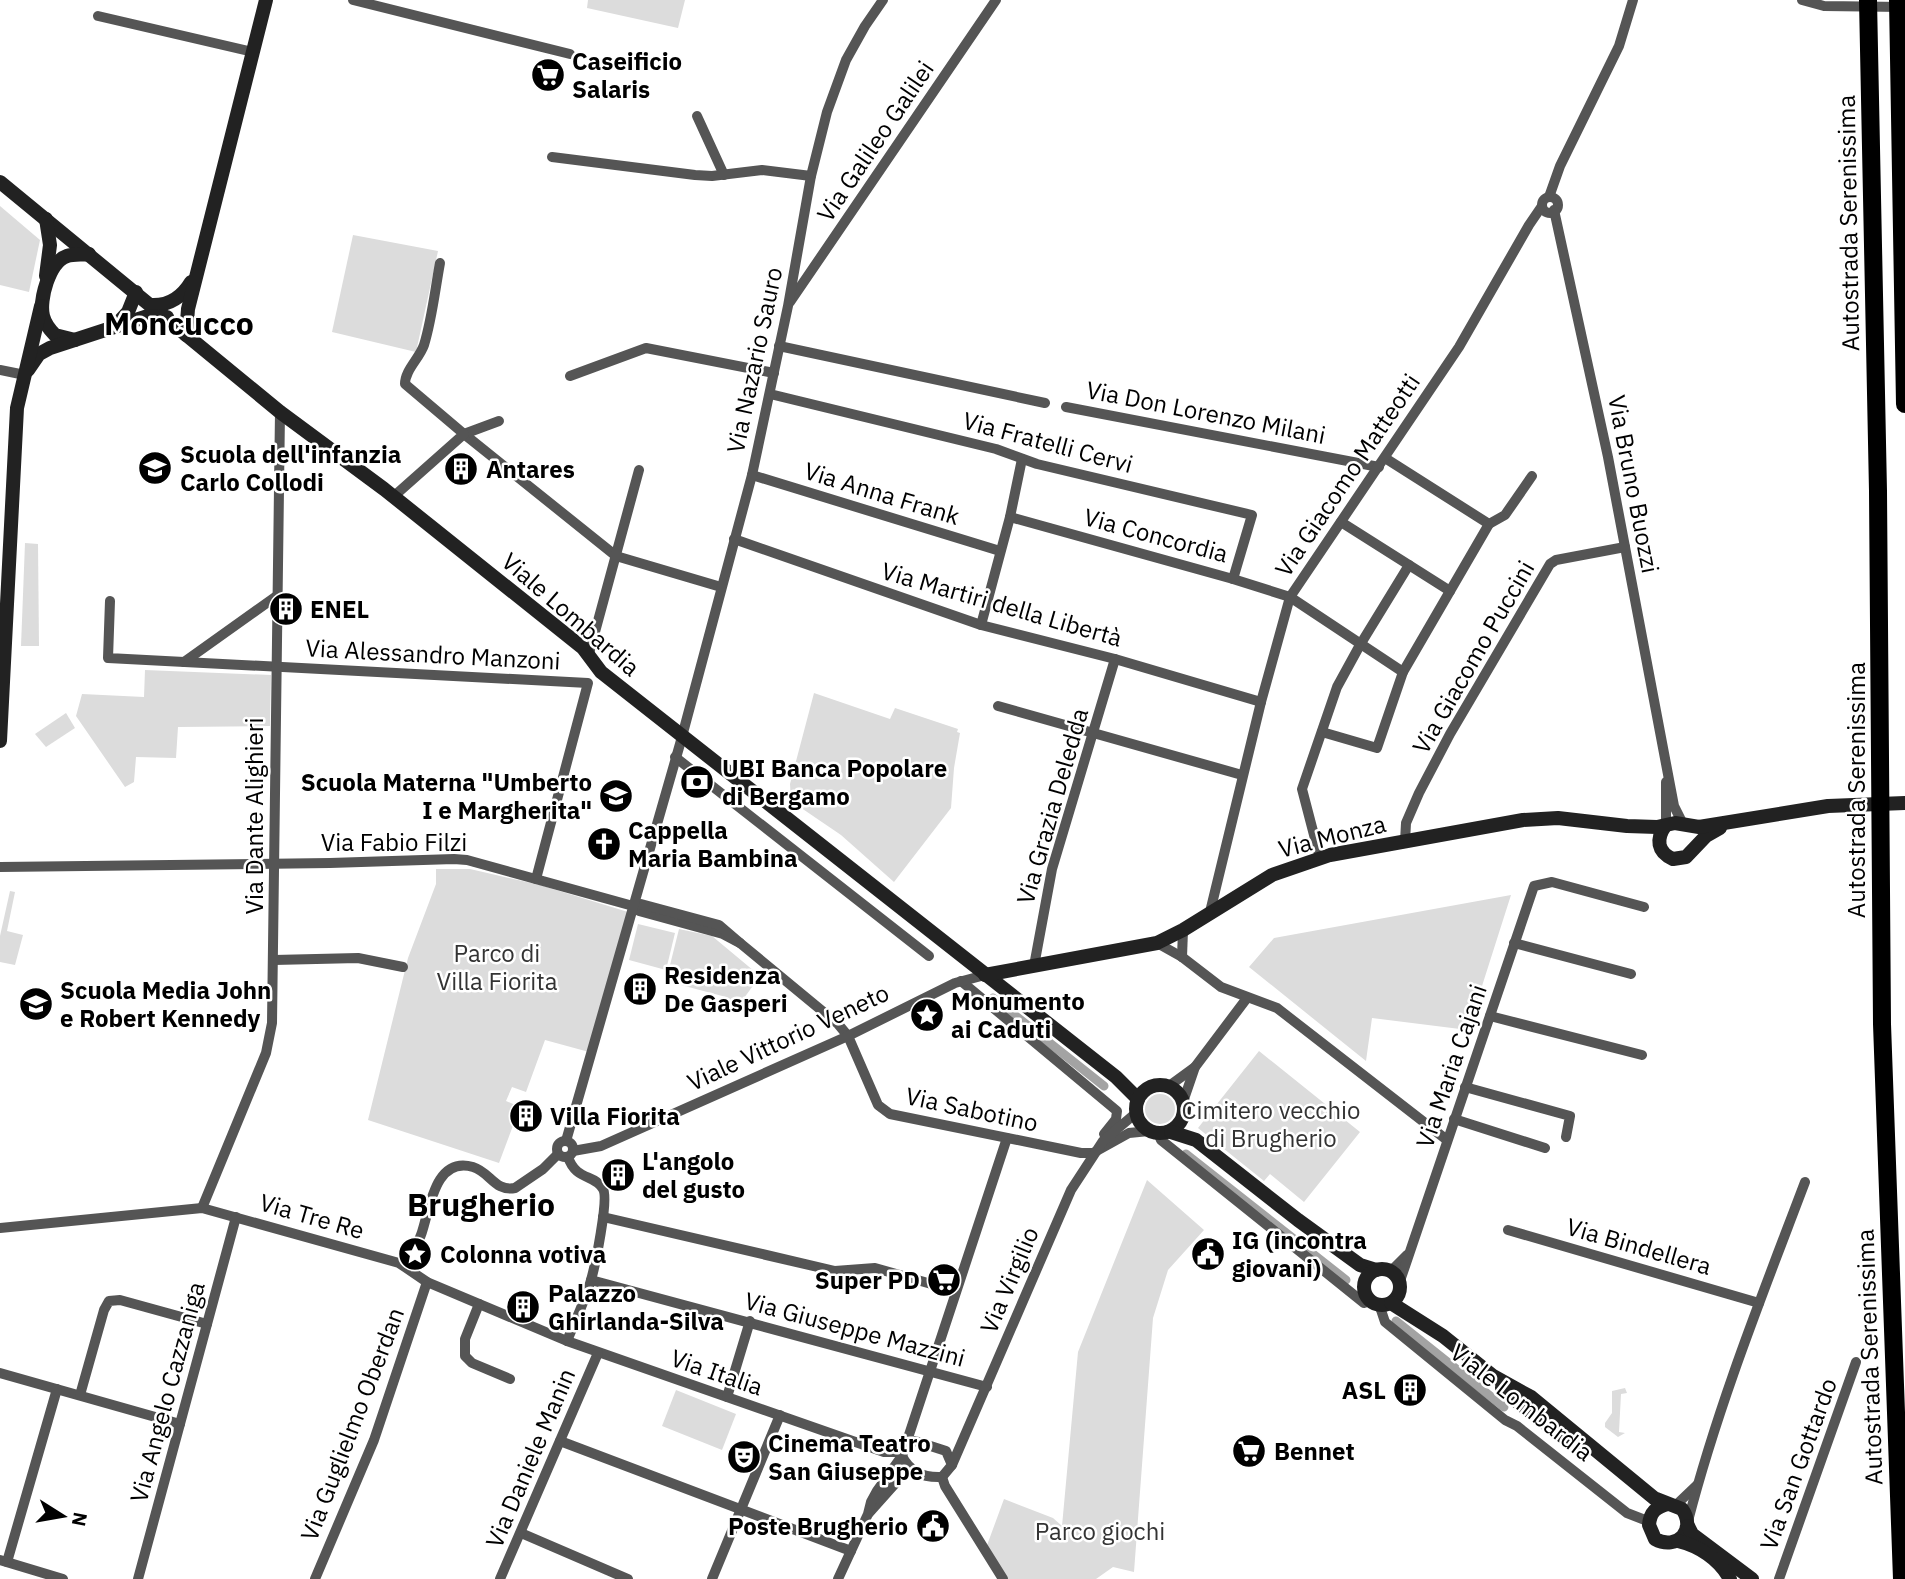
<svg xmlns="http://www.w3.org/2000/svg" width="1905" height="1579" font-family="'IBM Plex Sans',sans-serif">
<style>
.green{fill:#dcdcdc}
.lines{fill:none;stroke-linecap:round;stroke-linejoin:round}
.canal{stroke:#a3a3a3;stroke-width:9}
.street{stroke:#555;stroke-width:10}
.secondary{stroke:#222;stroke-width:14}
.highway{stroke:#000;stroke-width:18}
.labels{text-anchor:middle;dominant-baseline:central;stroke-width:5;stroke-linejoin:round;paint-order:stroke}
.poi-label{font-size:24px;font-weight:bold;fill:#000;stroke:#fff;text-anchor:start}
.street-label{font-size:24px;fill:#000;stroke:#fff}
.park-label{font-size:24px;fill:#333;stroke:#fff}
.district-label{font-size:32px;font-weight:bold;fill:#000;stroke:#fff}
</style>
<rect width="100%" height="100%" fill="#fff"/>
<!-- green -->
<g class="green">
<path d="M588 0H685L678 28 587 8Z"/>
<path d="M0 206 40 240 29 292 0 285Z"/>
<path d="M353 235 438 251 416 352 332 332Z"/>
<path d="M25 543 38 544 39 646H21Z"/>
<path d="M145 670 271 675 270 726 178 727 176 758 136 757 134 782 125 787 76 716 82 694 144 697Z"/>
<path d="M814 693 890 719 895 708 958 729 957 732 960 733 954 768 951 808 894 882 841 835 791 801 790 784Z"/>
<path d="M66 713 75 728 46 747 35 734Z"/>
<path d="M436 869H470L540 885 628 912 589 1052 545 1040 526 1092 512 1087 506 1101 520 1107 499 1163 368 1120 408 958 436 884Z"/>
<path d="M10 891 15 892 7 931 23 935 15 965 0 962V936Z"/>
<path d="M1511 895 1468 1030 1372 1018 1366 1061 1249 967 1274 938Z"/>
<path d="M638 924 675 933 666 970 629 960Z"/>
<path d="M679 929 712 936 760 976 739 1005 726 997 666 981Z"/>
<path d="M1259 1051 1360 1132 1304 1202 1270 1174 1264 1181 1198 1128Z"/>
<circle cx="1160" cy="1109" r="15"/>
<path d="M1147 1180 1204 1230 1168 1270 1153 1318 1134 1572 1113 1567 1096 1579H1006L986 1548 1004 1499 1053 1518 1062 1526 1078 1352Z"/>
<path d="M1625 1388 1627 1393 1621 1394 1619 1432 1625 1433 1618 1437 1605 1427V1423L1612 1413V1391Z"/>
<path d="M676 1390 736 1414 722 1450 662 1426Z"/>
</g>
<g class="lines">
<!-- canal -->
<g class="canal">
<path d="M993 998 1104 1086"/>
<path d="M1186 1154 1346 1280"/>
<path d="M1396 1321 1504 1407"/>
</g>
<!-- street -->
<g class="street">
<path d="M353 0 570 54"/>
<path d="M1802 0 1824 6 1902 7"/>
<path d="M98 16 253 52"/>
<path d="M697 116 724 175"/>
<path d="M552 157 695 175 712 176 762 170 811 176"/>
<path d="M1549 197 1560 166 1619 46 1633 0"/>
<circle cx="1550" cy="205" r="8"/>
<path d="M1554 210 1608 457 1674 806 1683 824"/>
<path d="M790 302 996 0"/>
<path d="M779 346 1045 403"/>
<path d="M0 370 25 375"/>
<path d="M570 376 646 348 774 373"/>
<path d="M770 394 996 449 1037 464 1252 515 1233 579"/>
<path d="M1066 407 1379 467"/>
<path d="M464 434 616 556 721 587"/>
<path d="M464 434 499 421"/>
<path d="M1385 458 1489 524"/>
<path d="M752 475 1000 551"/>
<path d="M393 497 464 434 405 384C405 370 419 359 424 345 432 319 435 290 440 263"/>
<path d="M1010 517 1233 579 1290 597 1403 672"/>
<path d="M1341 522 1450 591"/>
<path d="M734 539 981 625 1115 659 1261 702"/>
<path d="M110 601 108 658 588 683 536 879"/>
<path d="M981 625 1010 517 1022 459"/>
<path d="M589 654 639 470"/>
<path d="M184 662 278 595"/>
<path d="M998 706 1242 775"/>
<path d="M1322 732 1377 748 1403 672 1489 524 1505 515 1532 476"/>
<path d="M675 757 929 956"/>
<path d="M1666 782V825"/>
<path d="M1405 842 1406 823 1419 793 1450 734 1550 564 1556 560 1625 547"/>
<path d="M1320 858 1302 789 1337 687 1360 645 1409 565"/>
<path d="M0 867 330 863 454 859 467 860 633 906 639 911 723 934 740 943"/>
<path d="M633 906 641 904 719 925 740 943 838 1024 848 1036 878 1105 890 1114 1081 1153H1093L1129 1133 1149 1131"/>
<path d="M1210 912 1261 702 1290 597 1459 347 1529 225 1542 206"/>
<path d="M1157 943 1182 957 1221 987 1277 1008 1447 1140"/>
<path d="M1514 943 1631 974"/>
<path d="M1182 957 1183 930"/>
<path d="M274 960 358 958 403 967"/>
<path d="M1034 966 1052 869 1115 659"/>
<path d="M961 981 1117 1111 1116 1119 1104 1134"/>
<path d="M1490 1016 1642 1055"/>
<path d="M1169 1086 1195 1067"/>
<path d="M1465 1087 1570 1116 1566 1137"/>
<path d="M1183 1102 1195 1067 1247 998"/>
<path d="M1454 1119 1545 1148"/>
<path d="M1158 1133 1161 1140 1364 1303 1371 1301"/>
<circle cx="565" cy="1149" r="8"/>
<path d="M566 1141 680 744 752 475 788 306 811 176 827 112 846 60 865 26 883 0"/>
<path d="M573 1151 601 1146 848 1036 955 983 985 975"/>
<path d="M202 1208 266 1053 272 1023 280 412"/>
<path d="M603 1217 835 1271 875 1268 956 1291"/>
<path d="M0 1228 202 1208 399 1263 427 1282 567 1341 884 1452H902"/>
<path d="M1508 1230 1759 1303"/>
<path d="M409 1268C410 1254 418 1245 422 1232 430 1208 435 1156 473 1167 490 1172 495 1192 515 1188L543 1169 558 1154"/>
<path d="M1391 1271 1407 1255"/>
<path d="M591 1280 987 1387"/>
<path d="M1400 1281 1534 886 1552 882 1644 907"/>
<path d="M479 1304 465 1339V1356L472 1363 510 1379"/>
<path d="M1379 1304 1385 1322 1505 1420 1517 1426 1627 1513 1645 1520 1649 1525"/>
<path d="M567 1341C575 1321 585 1301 591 1280 595 1266 609 1199 603 1189 595 1174 576 1181 568 1157"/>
<path d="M0 1373 180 1424"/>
<path d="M80 1395 104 1310 109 1301 120 1300 207 1324"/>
<path d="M727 1397 750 1321"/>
<path d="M560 1441 851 1551"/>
<path d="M902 1456C910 1472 924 1478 942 1477L952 1465 946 1451 915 1441 905 1446"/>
<path d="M952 1465 1071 1190 1103 1141 1136 1113"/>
<path d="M942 1477 945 1486 1003 1579"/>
<path d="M1676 1505 1697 1485"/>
<path d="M869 1513 902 1476 915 1473"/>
<path d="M1688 1521C1718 1405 1763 1293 1805 1182"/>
<path d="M521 1533 628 1579"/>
<path d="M0 1560 63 1579"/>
<path d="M7 1562 57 1389"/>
<path d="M138 1579 236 1217"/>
<path d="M315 1579 374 1440 427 1282"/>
<path d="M500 1579 598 1353"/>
<path d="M712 1579 780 1415"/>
<path d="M838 1579 868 1514 871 1502 877 1491 902 1456 1007 1138"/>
<path d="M1779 1579 1856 1362"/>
</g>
<!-- secondary -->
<g class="secondary">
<path d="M0 182 280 412 384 489 583 648 601 672 1116 1077 1138 1099"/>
<path d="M46 219 50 245 46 276"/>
<path d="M151 305C169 306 182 297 191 282"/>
<path d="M116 325 128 312 136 292"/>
<path d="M186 335 188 309 266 0"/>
<path d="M75 340 55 335C49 329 45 324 43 316 39 300 49 262 67 256 73 254 83 255 89 254"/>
<path d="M28 370 39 354 50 348 148 316 167 317"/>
<path d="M0 741 17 408 41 306"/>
<path d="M1665 826C1656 839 1657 852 1673 859L1686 857 1706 836 1720 828"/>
<path d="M985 975 1157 943 1183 930 1272 875 1330 855 1523 820 1558 818 1627 826 1657 827 1675 823 1699 827 1828 806 1905 803"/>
<circle cx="1160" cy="1109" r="24"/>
<path d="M1171 1132 1196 1140 1298 1220 1360 1265 1376 1270"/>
<circle cx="1382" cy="1287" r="18"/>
<path d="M1391 1303 1443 1336 1493 1376 1531 1397 1654 1498 1682 1509C1697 1530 1677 1551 1655 1539L1649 1525C1650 1512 1656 1507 1668 1504"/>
<path d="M1502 1388 1507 1394 1574 1445"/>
<path d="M1688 1526 1692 1534 1752 1579"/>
<path d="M1678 1541C1699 1546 1719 1559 1730 1579"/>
</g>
<!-- highway -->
<g class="highway">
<path d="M1868 0 1878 491 1882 1024 1902 1579"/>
<path d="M1898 0 1905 404"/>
</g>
</g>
<!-- icons -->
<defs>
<g id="supermarket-disc" transform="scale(1.75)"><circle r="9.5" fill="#000" stroke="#fff"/><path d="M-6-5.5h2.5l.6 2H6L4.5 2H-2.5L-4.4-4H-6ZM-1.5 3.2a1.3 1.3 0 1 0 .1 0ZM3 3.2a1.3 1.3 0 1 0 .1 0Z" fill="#fff"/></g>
<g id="school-disc" transform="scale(1.75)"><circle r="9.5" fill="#000" stroke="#fff"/><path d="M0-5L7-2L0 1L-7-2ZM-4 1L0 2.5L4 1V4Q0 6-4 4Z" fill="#fff"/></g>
<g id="building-disc" transform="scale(1.75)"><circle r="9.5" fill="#000" stroke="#fff"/><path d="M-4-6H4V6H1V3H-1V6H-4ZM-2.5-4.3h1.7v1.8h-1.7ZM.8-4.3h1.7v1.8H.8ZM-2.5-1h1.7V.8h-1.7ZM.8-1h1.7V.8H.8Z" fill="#fff"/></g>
<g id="bank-disc" transform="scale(1.75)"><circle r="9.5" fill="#000" stroke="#fff"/><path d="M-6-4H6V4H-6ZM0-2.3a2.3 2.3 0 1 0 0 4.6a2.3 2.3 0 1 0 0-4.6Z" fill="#fff"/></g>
<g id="church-disc" transform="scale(1.75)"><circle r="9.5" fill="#000" stroke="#fff"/><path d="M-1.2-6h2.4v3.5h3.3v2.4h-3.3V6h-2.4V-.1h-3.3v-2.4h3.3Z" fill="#fff"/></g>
<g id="sight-disc" transform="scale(1.75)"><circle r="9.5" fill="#000" stroke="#fff"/><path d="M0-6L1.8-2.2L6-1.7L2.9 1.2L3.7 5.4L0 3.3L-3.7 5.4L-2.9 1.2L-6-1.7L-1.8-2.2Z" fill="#fff"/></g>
<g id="civic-disc" transform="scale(1.75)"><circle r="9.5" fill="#000" stroke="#fff"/><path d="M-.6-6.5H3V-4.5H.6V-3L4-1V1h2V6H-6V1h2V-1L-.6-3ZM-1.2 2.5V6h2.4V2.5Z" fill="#fff"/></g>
<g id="theatre-disc" transform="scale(1.75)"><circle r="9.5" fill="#000" stroke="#fff"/><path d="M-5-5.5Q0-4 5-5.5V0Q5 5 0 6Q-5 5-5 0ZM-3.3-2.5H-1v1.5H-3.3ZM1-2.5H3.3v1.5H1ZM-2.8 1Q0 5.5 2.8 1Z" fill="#fff"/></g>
</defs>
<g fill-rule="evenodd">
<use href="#supermarket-disc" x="548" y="75"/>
<use href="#school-disc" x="155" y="468"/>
<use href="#building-disc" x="461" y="469"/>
<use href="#building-disc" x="286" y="609"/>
<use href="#bank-disc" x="697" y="782"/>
<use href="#school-disc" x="616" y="796"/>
<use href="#church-disc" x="604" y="844"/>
<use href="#building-disc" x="640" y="989"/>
<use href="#school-disc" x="36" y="1004"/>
<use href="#sight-disc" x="927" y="1015"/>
<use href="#building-disc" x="526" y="1116"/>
<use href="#building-disc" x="618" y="1175"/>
<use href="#sight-disc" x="415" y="1254"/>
<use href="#civic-disc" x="1208" y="1254"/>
<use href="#supermarket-disc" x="944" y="1280"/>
<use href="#building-disc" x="523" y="1307"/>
<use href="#building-disc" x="1410" y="1390"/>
<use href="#supermarket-disc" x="1249" y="1451"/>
<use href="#theatre-disc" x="744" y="1457"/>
<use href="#civic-disc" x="933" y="1526"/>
</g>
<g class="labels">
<!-- poi labels -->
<g class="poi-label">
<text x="572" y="61">Caseificio<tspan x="572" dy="28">Salaris</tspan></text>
<text x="180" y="454">Scuola dell'infanzia<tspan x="180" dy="28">Carlo Collodi</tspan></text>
<text x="486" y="469">Antares</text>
<text x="310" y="609">ENEL</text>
<text x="722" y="768">UBI Banca Popolare<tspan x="722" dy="28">di Bergamo</tspan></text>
<text x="592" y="782" text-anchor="end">Scuola Materna "Umberto<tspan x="592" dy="28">I e Margherita"</tspan></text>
<text x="628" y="830">Cappella<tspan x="628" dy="28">Maria Bambina</tspan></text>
<text x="664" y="975">Residenza<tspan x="664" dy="28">De Gasperi</tspan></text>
<text x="60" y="990">Scuola Media John<tspan x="60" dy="28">e Robert Kennedy</tspan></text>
<text x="951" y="1001">Monumento<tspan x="951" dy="28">ai Caduti</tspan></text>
<text x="550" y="1116">Villa Fiorita</text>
<text x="642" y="1161">L'angolo<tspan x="642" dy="28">del gusto</tspan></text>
<text x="1232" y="1240">IG (incontra<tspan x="1232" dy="28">giovani)</tspan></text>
<text x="440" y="1254">Colonna votiva</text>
<text x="920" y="1280" text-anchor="end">Super PD</text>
<text x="548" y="1293">Palazzo<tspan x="548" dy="28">Ghirlanda-Silva</tspan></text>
<text x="1386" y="1390" text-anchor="end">ASL</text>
<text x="768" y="1443">Cinema Teatro<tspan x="768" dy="28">San Giuseppe</tspan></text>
<text x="1274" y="1451">Bennet</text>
<text x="908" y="1526" text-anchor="end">Poste Brugherio</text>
</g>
<!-- street labels -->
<g class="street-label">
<text transform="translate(875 141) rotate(-56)">Via Galileo Galilei</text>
<text transform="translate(1848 223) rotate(-91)">Autostrada Serenissima</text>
<text transform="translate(754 360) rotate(-78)">Via Nazario Sauro</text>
<text transform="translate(1206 412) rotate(11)">Via Don Lorenzo Milani</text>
<text transform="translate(1048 442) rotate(15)">Via Fratelli Cervi</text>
<text transform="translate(1347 475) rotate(-56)">Via Giacomo Matteotti</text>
<text transform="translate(1634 484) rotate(79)">Via Bruno Buozzi</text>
<text transform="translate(882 493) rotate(17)">Via Anna Frank</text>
<text transform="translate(1156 535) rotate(15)">Via Concordia</text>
<text transform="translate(1002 604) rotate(16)">Via Martiri della Libertà</text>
<text transform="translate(571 614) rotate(41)">Viale Lombardia</text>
<text transform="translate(433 654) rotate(3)">Via Alessandro Manzoni</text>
<text transform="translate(1473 657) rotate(-60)">Via Giacomo Puccini</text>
<text transform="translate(1856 790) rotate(-90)">Autostrada Serenissima</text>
<text transform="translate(1052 806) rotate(-74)">Via Grazia Deledda</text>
<text transform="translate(254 816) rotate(-90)">Via Dante Alighieri</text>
<text transform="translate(1332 836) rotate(-14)">Via Monza</text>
<text x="394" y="842">Via Fabio Filzi</text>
<text transform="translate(788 1037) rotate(-25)">Viale Vittorio Veneto</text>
<text transform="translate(1451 1066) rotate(-71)">Via Maria Cajani</text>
<text transform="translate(972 1109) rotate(12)">Via Sabotino</text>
<text transform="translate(312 1216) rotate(16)">Via Tre Re</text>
<text transform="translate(1639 1246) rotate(16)">Via Bindellera</text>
<text transform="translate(1009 1280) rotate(-67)">Via Virgilio</text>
<text transform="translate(855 1329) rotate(15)">Via Giuseppe Mazzini</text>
<text transform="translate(1869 1357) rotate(-92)">Autostrada Serenissima</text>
<text transform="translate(717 1372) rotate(19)">Via Italia</text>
<text transform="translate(167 1392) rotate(-75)">Via Angelo Cazzaniga</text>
<text transform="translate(1522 1402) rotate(38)">Viale Lombardia</text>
<text transform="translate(352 1424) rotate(-69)">Via Guglielmo Oberdan</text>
<text transform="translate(530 1458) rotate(-67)">Via Daniele Manin</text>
<text transform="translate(1798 1464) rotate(-70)">Via San Gottardo</text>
</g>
<!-- park labels -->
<g class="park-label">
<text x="497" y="953">Parco di<tspan x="497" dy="28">Villa Fiorita</tspan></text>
<text x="1271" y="1110">Cimitero vecchio<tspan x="1271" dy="28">di Brugherio</tspan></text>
<text x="1100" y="1531">Parco giochi</text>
</g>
<!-- district labels -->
<g class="district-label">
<text x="179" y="323">Moncucco</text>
<text x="481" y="1204">Brugherio</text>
</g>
</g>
<!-- north arrow -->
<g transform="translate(63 1516) rotate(101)" stroke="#ffffff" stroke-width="5" paint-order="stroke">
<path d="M0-5L12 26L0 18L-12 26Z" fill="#000000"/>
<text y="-10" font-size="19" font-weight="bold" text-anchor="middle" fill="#000000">N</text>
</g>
</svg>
